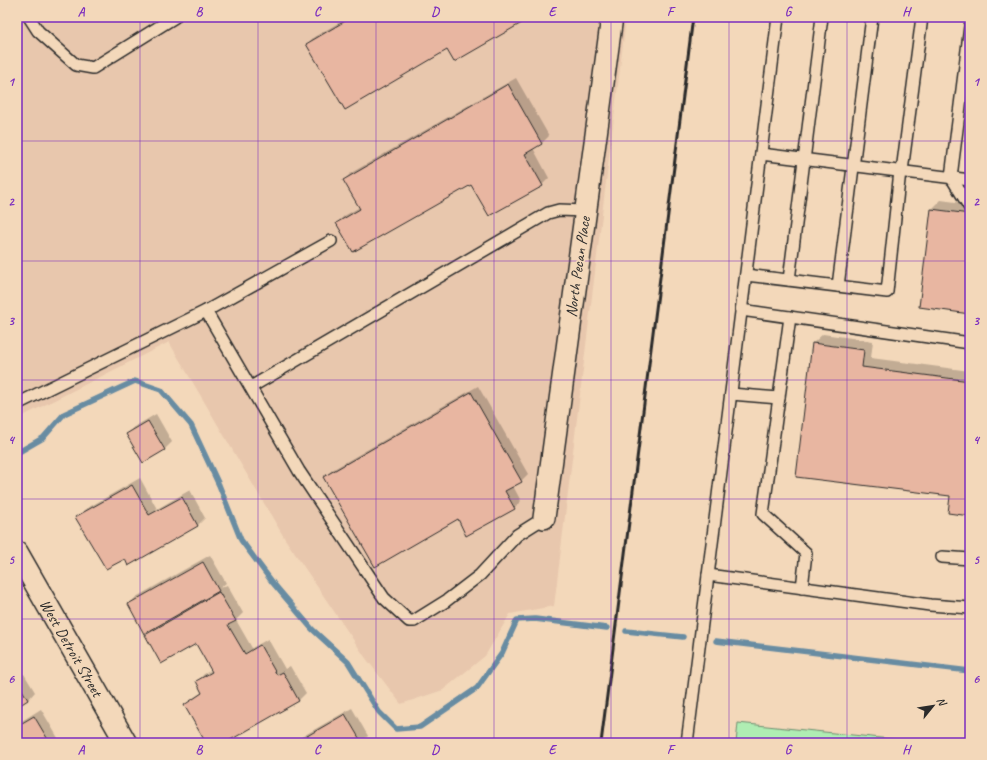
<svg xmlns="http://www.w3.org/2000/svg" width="987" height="760" font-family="Caveat,sans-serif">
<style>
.built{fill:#e8c7ad}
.green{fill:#afedb3;stroke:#6d8c6f}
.shadow{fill:#0003}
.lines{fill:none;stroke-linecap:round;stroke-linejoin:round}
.stream{stroke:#688ca2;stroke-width:5.5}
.building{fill:#e8b6a1;stroke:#2b2b2b}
.lane-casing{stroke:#2b2b2b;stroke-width:14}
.street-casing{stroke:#2b2b2b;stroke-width:24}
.lane{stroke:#f3d8ba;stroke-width:11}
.street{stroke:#f3d8ba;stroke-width:21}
.rail{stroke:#2b2b2b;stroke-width:3}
.grid{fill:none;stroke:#7b2cbf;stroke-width:1;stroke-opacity:0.55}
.labels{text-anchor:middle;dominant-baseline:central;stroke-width:3.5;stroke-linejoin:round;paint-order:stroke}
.street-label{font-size:16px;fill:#2b2b2b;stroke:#f3d8ba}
.neatline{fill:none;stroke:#7b2cbf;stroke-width:1.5}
.grid-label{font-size:13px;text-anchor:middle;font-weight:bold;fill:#7b2cbf}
</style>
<rect width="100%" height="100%" fill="#f3d8ba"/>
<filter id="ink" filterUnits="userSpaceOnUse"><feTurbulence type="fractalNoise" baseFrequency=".025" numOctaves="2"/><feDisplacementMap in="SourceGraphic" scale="8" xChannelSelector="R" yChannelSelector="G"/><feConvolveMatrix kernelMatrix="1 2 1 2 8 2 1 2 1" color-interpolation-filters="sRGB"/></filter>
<g filter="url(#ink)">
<!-- built -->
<path class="built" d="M17 17H625L626 19 554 606 510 614 485 656 443 690 401 704 365 657 285 539 169 342 17 419Z"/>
<!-- green -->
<path class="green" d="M738 723 929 743H736Z"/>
<!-- shadow -->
<g class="shadow">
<path d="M349 17H530L447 49 307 44 314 37Z"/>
<path d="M516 78 549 136 542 143 533 148 549 178 542 185 471 183 337 223 344 216 360 207 344 180 351 173Z"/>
<path d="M941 200 970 204V313L932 209Z"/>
<path d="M823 334 873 341 871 358 970 371V515L813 343Z"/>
<path d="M478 386 528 474 521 481 513 486 521 501 514 508 458 517 325 477 332 470Z"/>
<path d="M156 414 172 442 165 449 143 462 127 434 134 427Z"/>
<path d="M140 478 157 509 190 490 205 518 198 525 128 565 125 558 77 517 84 510Z"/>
<path d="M210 555 226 583 220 588 227 585 243 613 236 620 252 648 268 639 285 669 290 666 306 693 299 700 223 743H207L185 705 193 698 202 692 197 682 204 674 212 670 197 642 146 635 152 629 129 604 136 597Z"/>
<path d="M24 674 35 692 28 700 17 706V678Z"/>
<path d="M352 708 368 736 361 743H291Z"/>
<path d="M41 709 58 738 53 743H17V724Z"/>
<path d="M372 740 374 743H367Z"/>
</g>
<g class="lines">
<!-- stream -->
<g class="stream">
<path d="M17 453 43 438 64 414 135 381 161 390 191 425 219 485 241 540 273 583 312 629 348 662 379 712 396 729 420 727 477 688 502 653 517 620 535 619 607 628"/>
<path d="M626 631 683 637"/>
<path d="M716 641 970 671"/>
</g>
</g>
<!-- building -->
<g class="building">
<path d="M352 17H532L454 62 447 50 345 110 306 44Z"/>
<path d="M508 84 542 144 525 154 543 186 489 216 471 185 353 252 336 223 360 209 343 180Z"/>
<path d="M931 209 970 214V314L919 307Z"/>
<path d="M812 343 864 350 862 367 970 381V516L948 513 950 496 796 477Z"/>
<path d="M471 392 522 482 505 491 515 509 466 536 458 519 375 567 323 477Z"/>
<path d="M148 421 165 450 143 463 126 434Z"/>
<path d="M132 485 149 515 182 497 198 526 128 566 125 559 106 569 75 517Z"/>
<path d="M203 562 219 591 144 634 128 604Z"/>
<path d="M219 592 236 621 228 625 245 654 260 645 277 675 283 672 299 701 225 743H206L184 705 202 693 196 681 212 672 196 644 161 664 145 635Z"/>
<path d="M17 681 28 700 17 707Z"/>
<path d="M345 714 362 743H295Z"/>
<path d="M34 716 50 743H17V726Z"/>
</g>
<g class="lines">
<!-- lane casing -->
<g class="lane-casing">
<g id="lane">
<path d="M29 17 38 31 76 65 93 68 175 17"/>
<path d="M970 26 951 177 970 208"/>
<path d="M761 154 970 180"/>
<path d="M902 171 922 17"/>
<path d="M746 275 887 292 900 171"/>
<path d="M789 280 822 17"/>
<path d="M838 286 872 17"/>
<path d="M741 310 970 343"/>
<path d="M206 311 299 471 384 598 409 621H414L446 601 480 575 517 535 544 518"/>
<path d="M790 317 763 514 806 553 802 588"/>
<path d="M251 387 548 213 559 210 585 211"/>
<path d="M731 394 779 398"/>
<path d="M17 404 206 311 331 241"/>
<path d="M942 557 970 559"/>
<path d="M708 575 930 605 970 608"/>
<path d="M687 743 778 17"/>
</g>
</g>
<!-- street casing -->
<g class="street-casing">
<g id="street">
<path d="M544 518 612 17"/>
<path d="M17 552 126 743"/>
</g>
</g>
<!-- lane -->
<use href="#lane" class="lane"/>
<!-- street -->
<use href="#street" class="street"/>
<!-- rail -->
<path class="rail" d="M601 743 693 17"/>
</g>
</g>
<!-- grid -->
<path class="grid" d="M140 17V743M258 17V743M376 17V743M494 17V743M611 17V743M729 17V743M847 17V743M17 141H970M17 261H970M17 380H970M17 499H970M17 619H970"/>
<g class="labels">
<!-- street labels -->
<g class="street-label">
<text transform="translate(578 267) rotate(-82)">North Pecan Place</text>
<text transform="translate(71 648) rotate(60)">West Detroit Street</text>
</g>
</g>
<!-- margin -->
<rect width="987" height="760" fill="none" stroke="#f3d8ba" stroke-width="44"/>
<!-- north arrow -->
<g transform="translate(933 706) rotate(60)" stroke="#f3d8ba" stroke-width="3" paint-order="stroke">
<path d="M0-3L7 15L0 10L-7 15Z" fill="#2b2b2b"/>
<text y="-6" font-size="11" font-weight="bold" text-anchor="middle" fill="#2b2b2b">N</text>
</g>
<rect x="22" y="22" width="943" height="716" class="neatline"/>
<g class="grid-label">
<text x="81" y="16">A</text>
<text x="199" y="16">B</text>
<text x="317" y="16">C</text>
<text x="435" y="16">D</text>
<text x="552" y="16">E</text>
<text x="670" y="16">F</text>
<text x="788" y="16">G</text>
<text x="906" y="16">H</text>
<text x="11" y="86">1</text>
<text x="976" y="86">1</text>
<text x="11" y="206">2</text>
<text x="976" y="206">2</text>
<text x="11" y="325">3</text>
<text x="976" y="325">3</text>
<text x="11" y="444">4</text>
<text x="976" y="444">4</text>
<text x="11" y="564">5</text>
<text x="976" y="564">5</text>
<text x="11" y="683">6</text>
<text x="976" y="683">6</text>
<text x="81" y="754">A</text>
<text x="199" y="754">B</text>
<text x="317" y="754">C</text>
<text x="435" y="754">D</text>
<text x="552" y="754">E</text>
<text x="670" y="754">F</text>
<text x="788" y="754">G</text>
<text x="906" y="754">H</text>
</g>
</svg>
